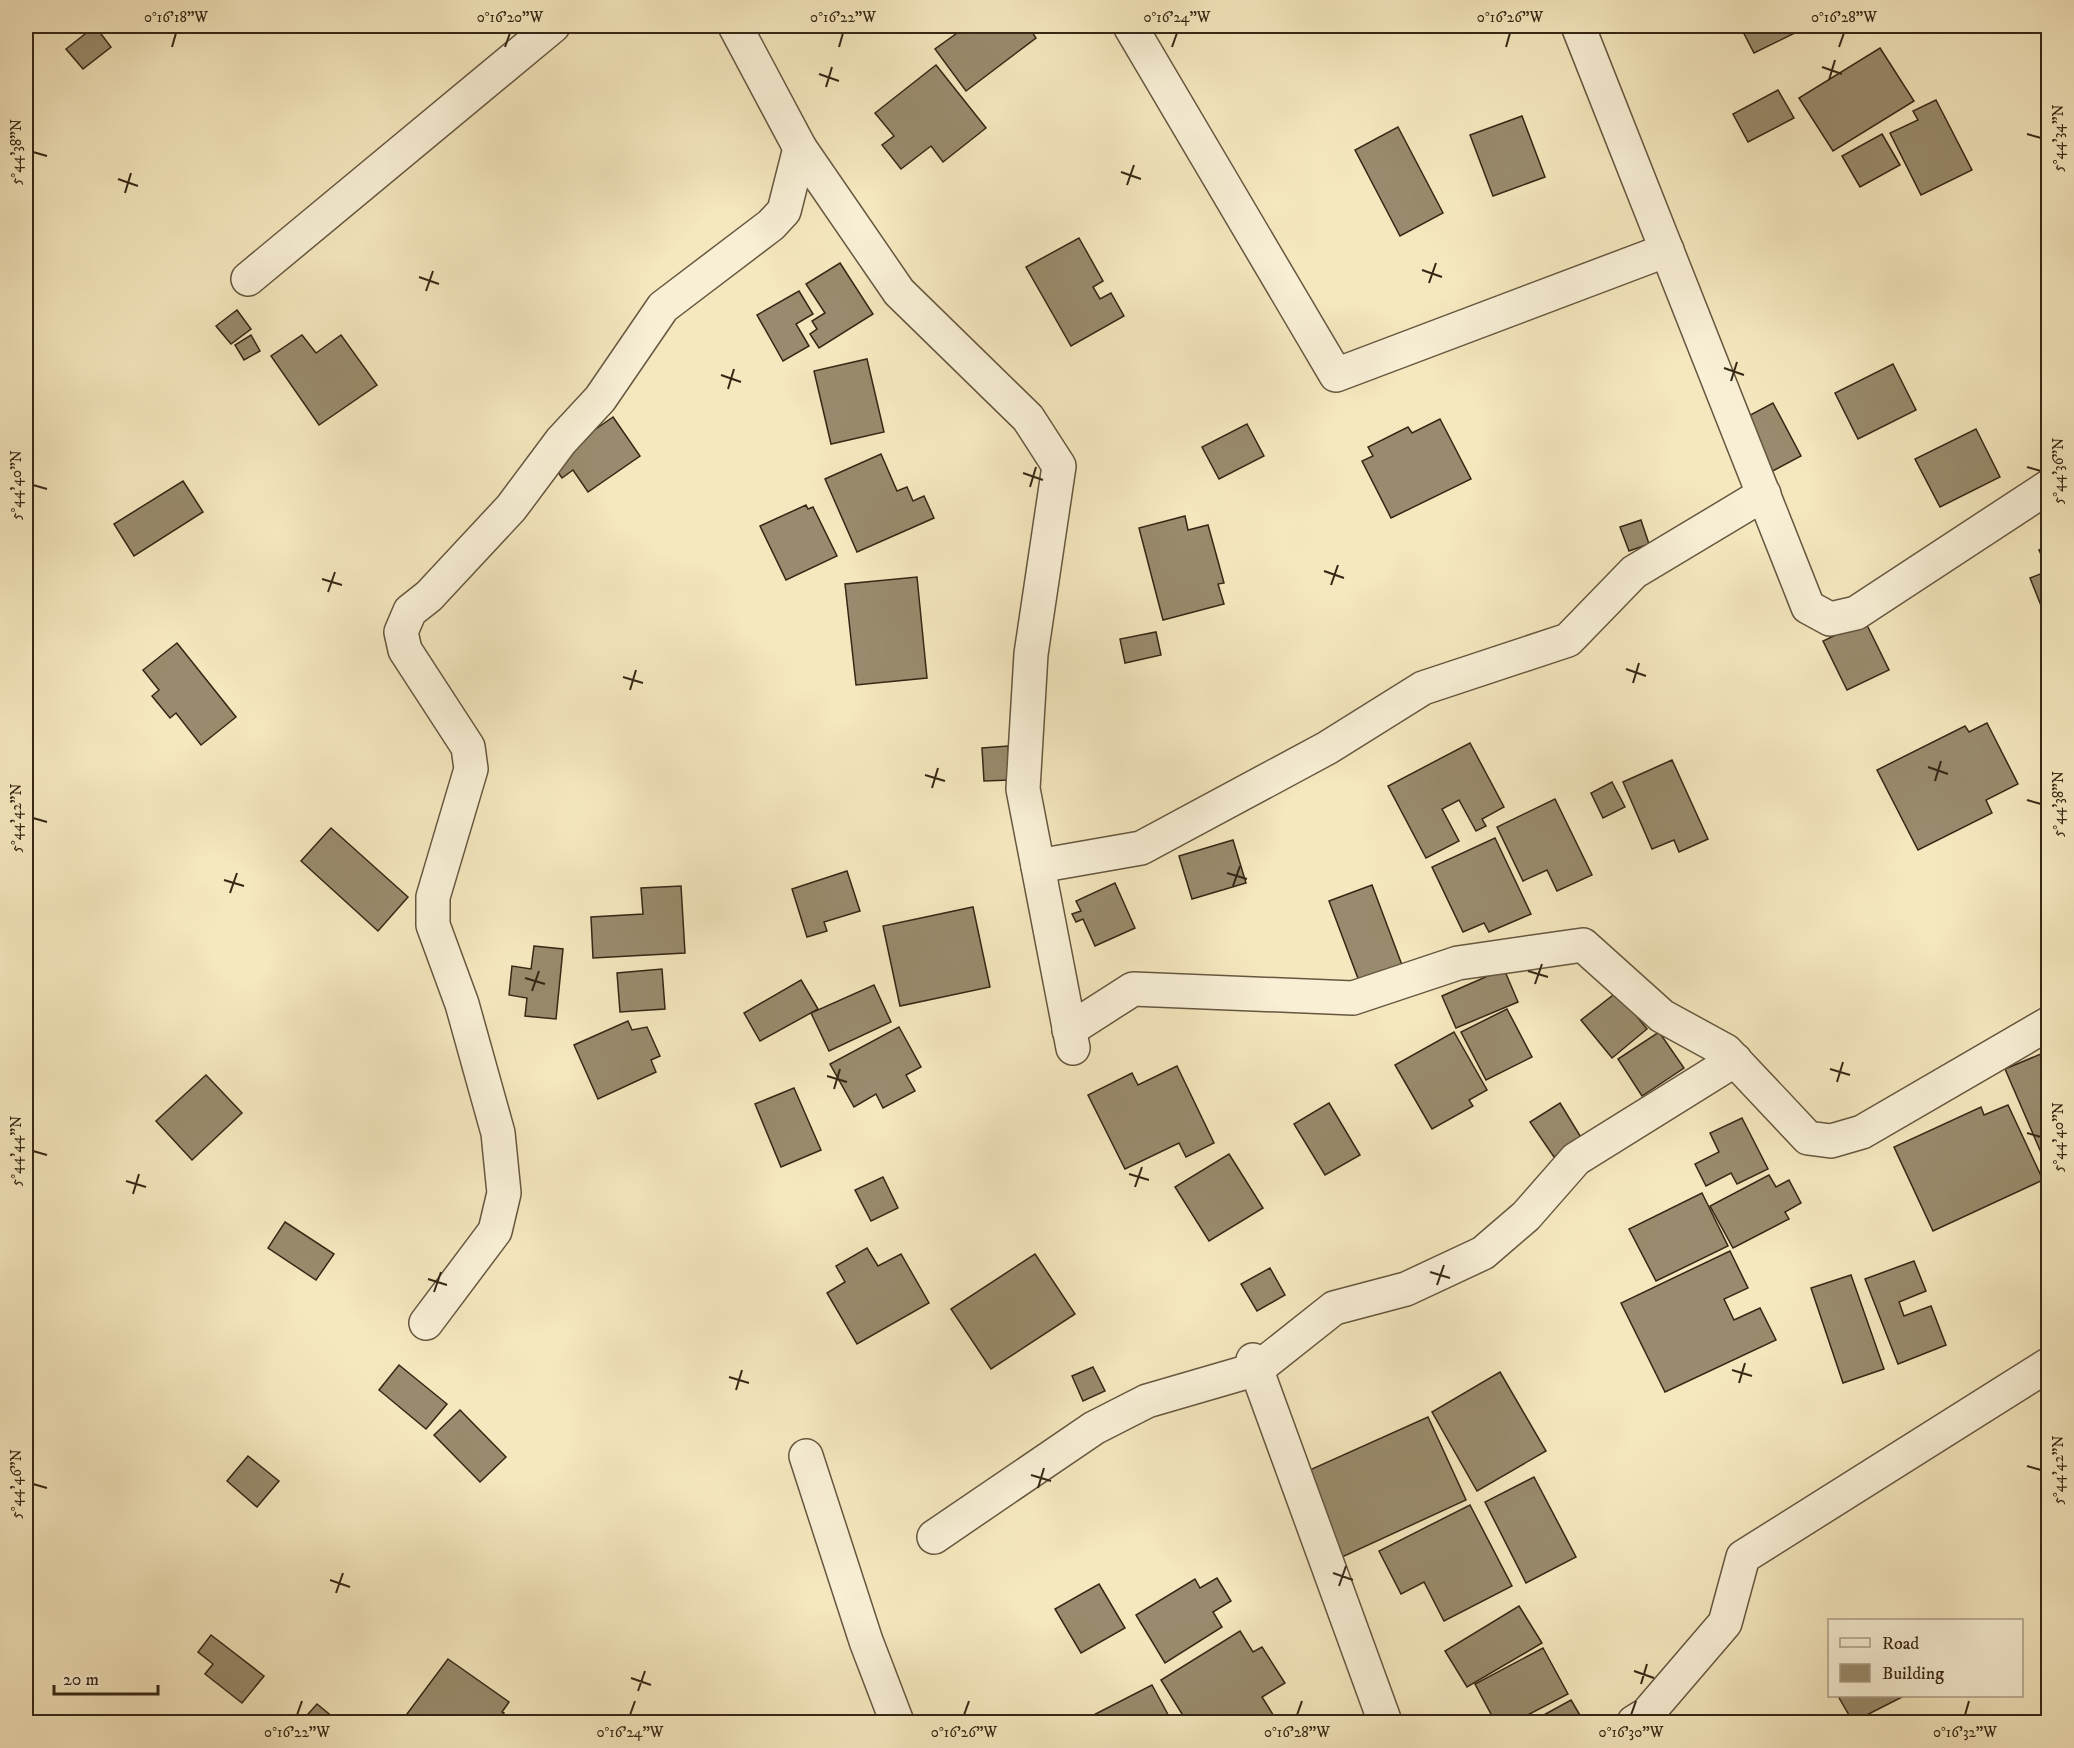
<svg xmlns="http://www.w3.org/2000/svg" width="2074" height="1748" font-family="'IM FELL DW Pica',serif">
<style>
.building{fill:#998b6d;stroke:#362715;stroke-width:1.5}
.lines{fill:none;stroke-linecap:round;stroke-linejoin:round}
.minor-casing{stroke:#66573f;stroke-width:36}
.minor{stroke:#f8efd5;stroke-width:33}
.ticks{fill:none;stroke:#362715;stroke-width:2}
.neatline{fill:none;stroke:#362715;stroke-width:2}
.ticks-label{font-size:15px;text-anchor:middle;fill:#362715}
</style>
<rect width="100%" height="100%" fill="#f5e7be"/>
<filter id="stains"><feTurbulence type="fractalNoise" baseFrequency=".00333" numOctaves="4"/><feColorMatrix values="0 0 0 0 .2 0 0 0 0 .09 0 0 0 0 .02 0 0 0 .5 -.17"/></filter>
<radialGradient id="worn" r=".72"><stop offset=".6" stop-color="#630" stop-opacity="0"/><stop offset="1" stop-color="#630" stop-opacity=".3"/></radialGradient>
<!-- building -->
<g class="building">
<path d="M95 26 111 47 83 69 66 49Z"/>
<path d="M967 26H1039L1032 32 1036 38 966 91 935 49Z"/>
<path d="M1740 26H1809L1754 53Z"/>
<path d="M1880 48 1914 101 1833 151 1799 98Z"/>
<path d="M936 65 986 128 943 162 931 146 901 169 882 145 894 136 875 113Z"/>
<path d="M1778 90 1794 118 1748 142 1733 114Z"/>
<path d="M1936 100 1972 170 1921 195 1890 133 1918 120 1913 111Z"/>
<path d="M1522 116 1545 177 1493 196 1470 135Z"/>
<path d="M1398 127 1443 213 1400 236 1355 150Z"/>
<path d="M1882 134 1900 165 1860 187 1842 156Z"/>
<path d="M1079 238 1103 281 1093 287 1100 299 1111 293 1124 316 1071 346 1026 267Z"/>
<path d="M840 263 873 314 819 348 810 334 817 329 812 321 825 313 806 284Z"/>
<path d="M799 291 813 314 796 324 809 346 783 361 757 315Z"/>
<path d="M237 310 251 329 231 344 216 326Z"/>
<path d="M251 335 260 351 244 360 235 345Z"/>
<path d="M302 335 316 353 341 335 377 385 319 425 271 356Z"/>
<path d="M867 359 884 432 831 444 814 371Z"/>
<path d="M1893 364 1916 410 1858 439 1835 393Z"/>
<path d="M1773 403 1801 456 1767 474 1739 421Z"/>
<path d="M613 417 640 456 588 492 573 470 562 478 550 461Z"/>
<path d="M1440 419 1471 479 1391 518 1362 461 1373 456 1368 447 1408 427 1412 433Z"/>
<path d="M1247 424 1264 456 1219 479 1202 447Z"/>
<path d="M1976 429 2000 477 1940 507 1915 459Z"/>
<path d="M881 454 897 491 907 487 913 501 924 496 934 518 857 552 825 479Z"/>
<path d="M183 481 203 512 134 556 114 524Z"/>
<path d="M806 505 808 509 813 507 837 556 786 580 760 526Z"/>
<path d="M1185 516 1188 530 1208 525 1224 583 1218 584 1224 604 1163 620 1139 528Z"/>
<path d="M1641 520 1649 544 1629 551 1620 527Z"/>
<path d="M2048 546V623L2030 578 2048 571 2039 550Z"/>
<path d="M917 577 927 678 856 685 845 584Z"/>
<path d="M1865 621 1889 670 1847 690 1823 641Z"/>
<path d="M1156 632 1161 655 1125 663 1120 639Z"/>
<path d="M177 643 236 717 201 745 176 713 170 718 152 696 159 690 143 670Z"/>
<path d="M2048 721V738L2041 726Z"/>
<path d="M1987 723 2018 784 1986 800 1992 813 1918 850 1877 770 1965 726 1969 732Z"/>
<path d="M1470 743 1504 807 1482 819 1486 826 1476 831 1459 800 1442 809 1459 841 1426 858 1388 786Z"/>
<path d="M1008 746 1010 780 984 781 982 748Z"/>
<path d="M1672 760 1708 839 1679 852 1674 840 1652 849 1623 782Z"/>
<path d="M1612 782 1625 807 1603 818 1591 793Z"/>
<path d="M1555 799 1592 875 1557 891 1547 870 1523 881 1497 827Z"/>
<path d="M331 828 408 897 378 931 301 861Z"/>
<path d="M1495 838 1531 914 1489 932 1484 923 1463 932 1432 867Z"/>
<path d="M1233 840 1246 883 1192 899 1179 856Z"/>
<path d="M847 871 860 911 824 922 827 931 807 937 792 889Z"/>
<path d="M1115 883 1135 928 1095 946 1083 919 1076 922 1072 914 1081 911 1076 901Z"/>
<path d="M1372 885 1402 965 1359 981 1329 901Z"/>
<path d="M681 886 685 953 593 958 591 917 643 914 641 888Z"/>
<path d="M973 907 990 987 900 1006 883 926Z"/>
<path d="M534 946 563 949 556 1019 525 1016 527 998 509 995 512 966 531 969Z"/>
<path d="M662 969 665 1009 620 1012 617 973Z"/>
<path d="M1504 969 1518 1002 1456 1028 1442 996Z"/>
<path d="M801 980 818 1009 760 1041 744 1013Z"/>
<path d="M874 985 891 1022 829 1051 811 1013Z"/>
<path d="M1617 992 1647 1029 1612 1058 1581 1020Z"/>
<path d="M1507 1009 1532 1057 1486 1080 1461 1032Z"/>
<path d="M628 1021 632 1030 647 1027 660 1056 651 1060 656 1072 598 1099 574 1045Z"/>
<path d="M899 1027 921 1067 906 1075 915 1091 883 1108 876 1094 854 1107 830 1064Z"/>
<path d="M1454 1032 1487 1090 1469 1100 1473 1106 1432 1129 1395 1065Z"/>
<path d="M1659 1032 1684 1068 1642 1096 1618 1059Z"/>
<path d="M2048 1051V1163L2046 1164 2005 1069Z"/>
<path d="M1177 1066 1214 1143 1186 1157 1179 1143 1125 1169 1088 1095 1132 1073 1138 1085Z"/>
<path d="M206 1075 242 1113 192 1160 156 1121Z"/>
<path d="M794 1088 821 1150 781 1167 755 1104Z"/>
<path d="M1329 1103 1360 1155 1325 1175 1294 1124Z"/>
<path d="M1560 1103 1582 1139 1554 1157 1530 1122Z"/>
<path d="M2008 1105 2043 1180 1933 1231 1894 1147 1981 1107 1984 1115Z"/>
<path d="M1742 1118 1768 1169 1737 1184 1731 1173 1706 1186 1695 1164 1719 1152 1710 1133Z"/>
<path d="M1229 1154 1263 1208 1209 1241 1175 1187Z"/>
<path d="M1769 1175 1776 1187 1789 1180 1801 1203 1785 1212 1789 1219 1733 1248 1710 1206Z"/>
<path d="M883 1177 898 1208 871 1221 855 1190Z"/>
<path d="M1702 1193 1728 1246 1656 1281 1629 1229Z"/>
<path d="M285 1222 334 1254 316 1280 268 1248Z"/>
<path d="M867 1248 878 1266 901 1254 929 1303 857 1344 827 1293 845 1282 836 1266Z"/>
<path d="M1730 1251 1748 1288 1724 1299 1734 1320 1760 1308 1776 1340 1665 1392 1621 1303Z"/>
<path d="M1035 1254 1075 1314 991 1369 951 1309Z"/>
<path d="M1914 1261 1926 1291 1899 1302 1904 1316 1931 1306 1946 1345 1898 1364 1865 1279Z"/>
<path d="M1270 1268 1285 1295 1257 1311 1241 1284Z"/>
<path d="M1851 1275 1884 1369 1843 1383 1811 1288Z"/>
<path d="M399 1365 447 1404 426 1429 379 1390Z"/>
<path d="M1093 1367 1105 1391 1083 1401 1072 1376Z"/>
<path d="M1500 1372 1546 1451 1477 1491 1432 1412Z"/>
<path d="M460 1410 506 1457 480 1482 434 1435Z"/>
<path d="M1428 1417 1466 1500 1342 1557 1303 1473Z"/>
<path d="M248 1456 279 1481 257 1507 227 1481Z"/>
<path d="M1534 1477 1576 1557 1526 1583 1485 1502Z"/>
<path d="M1470 1505 1512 1586 1444 1621 1424 1582 1401 1594 1379 1551Z"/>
<path d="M1217 1578 1231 1601 1213 1612 1222 1627 1165 1663 1136 1615 1195 1579 1200 1588Z"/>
<path d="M1099 1584 1125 1628 1081 1653 1055 1609Z"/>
<path d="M1519 1606 1542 1643 1467 1687 1445 1651Z"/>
<path d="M1240 1631 1253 1652 1262 1647 1285 1683 1262 1697 1277 1721 1275 1722H1202L1198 1716 1187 1722 1161 1680Z"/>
<path d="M211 1635 264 1676 242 1703 205 1674 213 1664 198 1652Z"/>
<path d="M1543 1648 1568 1694 1514 1722H1481L1492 1716 1475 1684Z"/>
<path d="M448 1659 509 1702 502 1712 504 1713 497 1722H401Z"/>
<path d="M1152 1685 1172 1722H1080Z"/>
<path d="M1838 1696H1904L1853 1722Z"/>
<path d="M1571 1700 1584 1722H1531Z"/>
<path d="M317 1704 339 1722H301Z"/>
</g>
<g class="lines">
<!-- minor casing -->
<g class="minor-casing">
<g id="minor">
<path d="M1130 26 1336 375 1667 250"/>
<path d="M1578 26 1808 607 1830 619 1856 613 2048 487"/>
<path d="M800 148 899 292 1028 418 1059 466 1031 654 1023 789 1073 1048"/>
<path d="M248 279 553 26"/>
<path d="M1038 866 1141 848 1327 748 1423 688 1568 640 1634 572 1764 494"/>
<path d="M1069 1030 1133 989 1353 998 1458 963 1583 945 1662 1016 1726 1051 1808 1138 1831 1141 1862 1132 2048 1024"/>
<path d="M426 1323 495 1231 504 1193 498 1133 462 1004 433 925V897L471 769 468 747 405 650 401 632 410 611 429 596 511 508 561 441 600 399 663 307 771 225 784 211 800 148 735 26"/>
<path d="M1253 1360 1385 1722"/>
<path d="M806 1456 866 1641 897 1722"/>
<path d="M934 1537 1094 1428 1147 1401 1257 1369 1334 1308 1406 1289 1483 1253 1526 1216 1576 1159 1735 1060"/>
<path d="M1634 1722 1647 1714 1725 1623 1743 1557 2048 1365"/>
</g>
</g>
<!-- minor -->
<use href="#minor" class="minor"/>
</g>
<!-- ticks -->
<path class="ticks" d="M172 47 176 33M505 47 510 33M839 47 843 33M1172 47 1177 33M1506 47 1510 33M1839 47 1844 33M1822 67 1842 74M819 74 839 81M1829 80 1835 60M826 87 832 67M2027 134 2041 138M33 152 47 156M1121 172 1141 179M118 179 138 186M1127 185 1134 165M125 193 131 173M1422 270 1442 277M419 277 439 284M1429 283 1436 263M426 291 433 271M1724 368 1744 375M721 375 741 382M1731 381 1737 362M728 389 734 369M2027 467 2041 471M1023 473 1043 480M33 485 47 489M1030 487 1036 467M1324 571 1344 578M322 579 342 585M1331 585 1338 565M328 592 335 572M1626 669 1646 676M623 677 643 683M1633 683 1639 663M630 690 636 670M1928 767 1948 774M925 775 945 781M1935 781 1941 761M932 788 938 768M2027 800 2041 804M33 818 47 822M1227 873 1247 879M224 880 244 886M1233 886 1240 866M230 893 237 873M1528 971 1548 977M525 978 545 984M1535 984 1542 964M532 991 539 971M1830 1069 1850 1075M827 1076 847 1082M1837 1082 1843 1062M834 1089 840 1069M2027 1133 2041 1137M33 1151 47 1155M1129 1174 1149 1180M126 1181 146 1187M1135 1187 1142 1167M133 1194 139 1174M1430 1272 1450 1278M428 1279 447 1285M1437 1285 1444 1265M434 1292 441 1272M1732 1370 1752 1376M729 1377 749 1383M1739 1383 1745 1363M736 1390 742 1370M2027 1466 2041 1470M1031 1475 1051 1481M33 1484 47 1488M1038 1488 1044 1468M1333 1573 1353 1580M330 1580 350 1587M1339 1586 1346 1566M336 1593 343 1573M1634 1671 1654 1678M631 1678 651 1685M1641 1684 1647 1664M638 1691 645 1671M297 1715 302 1701M630 1715 635 1701M964 1715 969 1701M1297 1715 1302 1701M1631 1715 1636 1701M1965 1715 1969 1701"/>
<!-- margin -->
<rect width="2074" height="1748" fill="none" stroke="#f5e7be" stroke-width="66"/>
<!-- legend -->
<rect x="1828" y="1619" width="195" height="78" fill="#f8efd5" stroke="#aa9f88" stroke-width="1.5"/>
<rect x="1840" y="1638" width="30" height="9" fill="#f8efd5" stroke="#aa9f88" stroke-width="1.5"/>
<text x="1882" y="1649" font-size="18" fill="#362715">Road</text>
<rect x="1840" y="1664" width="30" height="18" fill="#998b6d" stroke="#aa9f88" stroke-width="1.5"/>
<text x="1882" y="1679" font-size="18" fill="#362715">Building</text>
<!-- scale -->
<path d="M54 1685v9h104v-9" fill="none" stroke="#362715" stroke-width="3"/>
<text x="63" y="1685" font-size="18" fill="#362715" stroke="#f8efd5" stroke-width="4.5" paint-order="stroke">20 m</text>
<rect x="33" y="33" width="2008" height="1682" class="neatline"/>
<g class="ticks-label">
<text x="176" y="22">0°16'18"W</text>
<text x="510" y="22">0°16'20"W</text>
<text x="843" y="22">0°16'22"W</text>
<text x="1177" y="22">0°16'24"W</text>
<text x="1510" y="22">0°16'26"W</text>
<text x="1844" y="22">0°16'28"W</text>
<text transform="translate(2058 138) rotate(-90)" y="5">5°44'34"N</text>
<text transform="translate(16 152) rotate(-90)" y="5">5°44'38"N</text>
<text transform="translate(2058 471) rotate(-90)" y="5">5°44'36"N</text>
<text transform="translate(16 485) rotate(-90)" y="5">5°44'40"N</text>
<text transform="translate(2058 804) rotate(-90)" y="5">5°44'38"N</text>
<text transform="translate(16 818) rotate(-90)" y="5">5°44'42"N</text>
<text transform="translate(2058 1137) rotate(-90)" y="5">5°44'40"N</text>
<text transform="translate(16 1151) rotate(-90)" y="5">5°44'44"N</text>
<text transform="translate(2058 1470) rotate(-90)" y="5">5°44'42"N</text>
<text transform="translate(16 1484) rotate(-90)" y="5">5°44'46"N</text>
<text x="297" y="1737">0°16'22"W</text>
<text x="630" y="1737">0°16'24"W</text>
<text x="964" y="1737">0°16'26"W</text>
<text x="1297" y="1737">0°16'28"W</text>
<text x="1631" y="1737">0°16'30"W</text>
<text x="1965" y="1737">0°16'32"W</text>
</g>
<rect width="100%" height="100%" filter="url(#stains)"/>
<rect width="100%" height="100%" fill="url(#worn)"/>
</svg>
